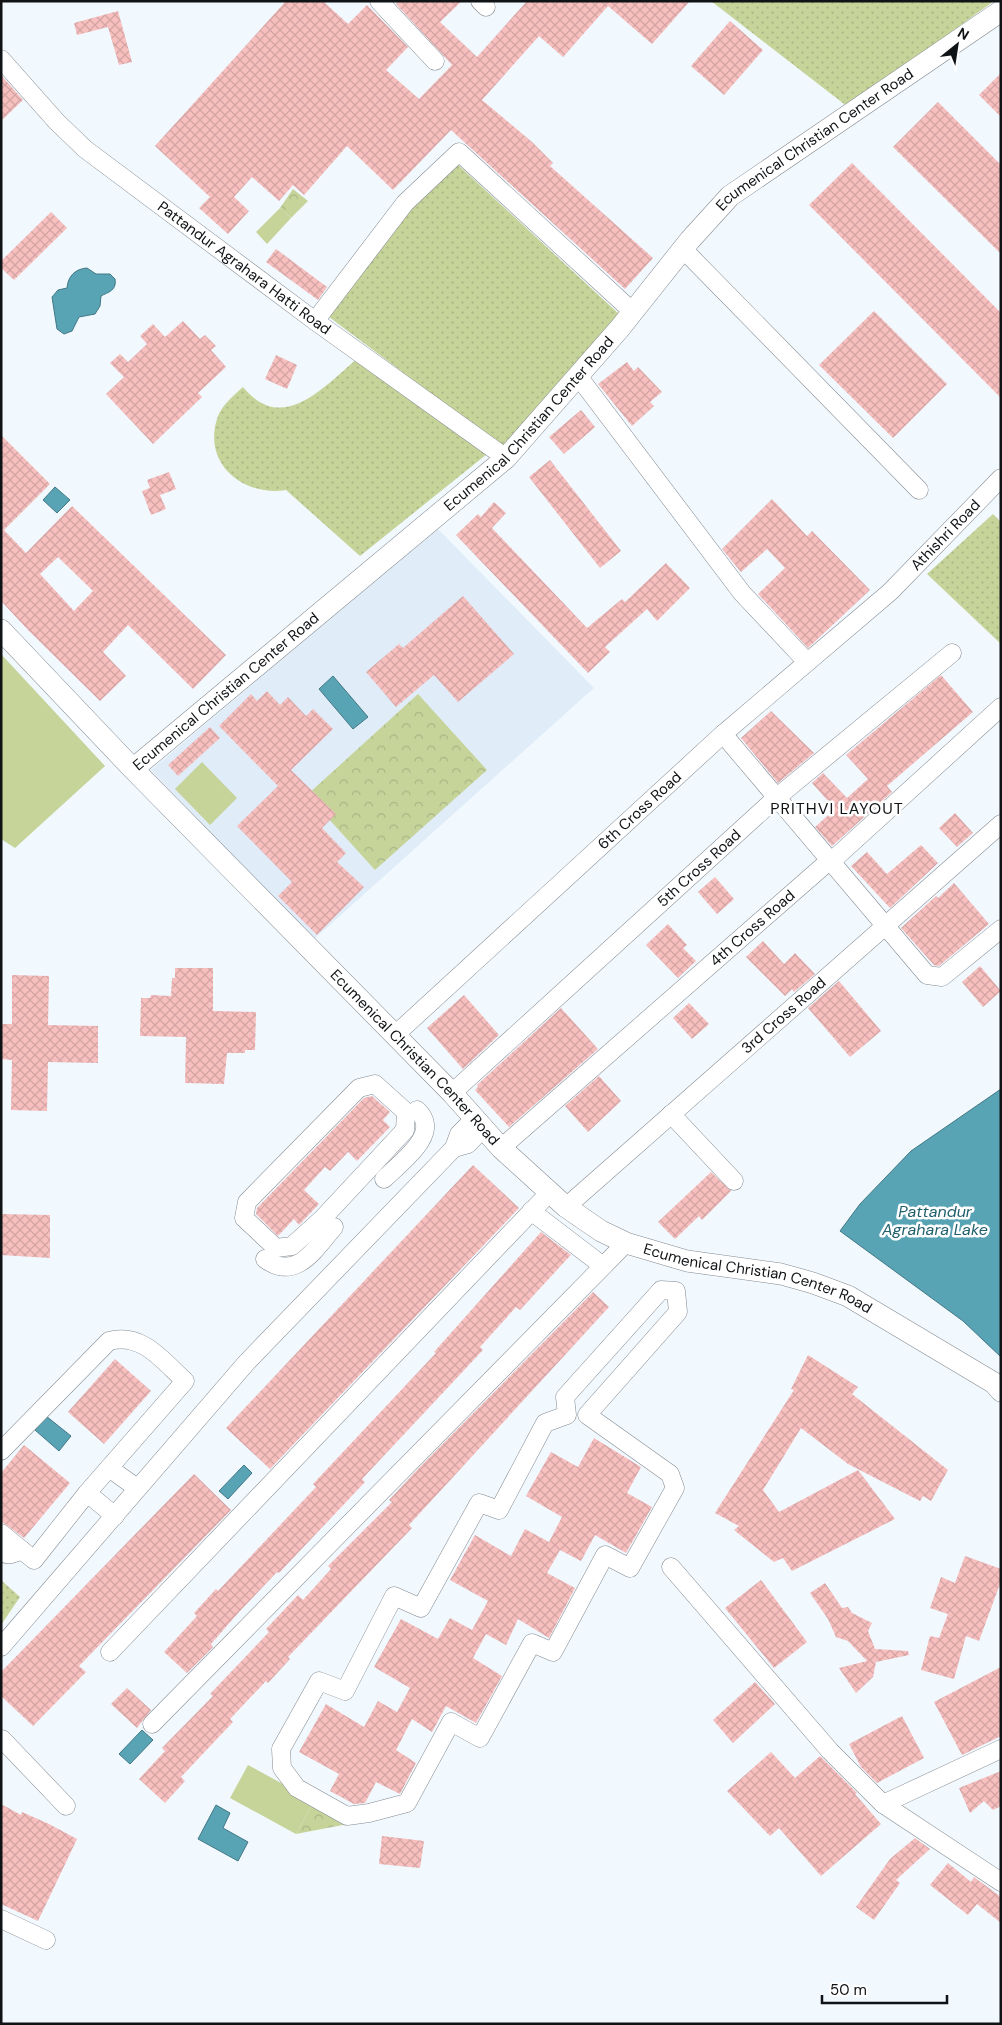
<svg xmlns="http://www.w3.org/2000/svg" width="1002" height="2025" font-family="'DM Sans',sans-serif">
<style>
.built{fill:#e0edf9}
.grass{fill:url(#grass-dots)}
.forest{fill:url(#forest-crowns)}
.garden{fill:#c6d49a}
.water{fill:#58a4b5;stroke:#427885}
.building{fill:url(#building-cross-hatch);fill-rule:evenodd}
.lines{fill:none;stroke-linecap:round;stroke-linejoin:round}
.minor-casing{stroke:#848a90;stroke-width:19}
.tertiary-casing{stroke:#848a90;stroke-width:22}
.minor{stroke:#fff;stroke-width:18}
.tertiary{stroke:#fff;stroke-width:21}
.labels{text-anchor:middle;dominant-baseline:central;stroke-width:5;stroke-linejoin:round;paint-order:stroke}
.street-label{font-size:15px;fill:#101315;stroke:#fff}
.neighbourhood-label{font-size:16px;letter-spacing:1px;fill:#101315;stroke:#fff}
.water-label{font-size:16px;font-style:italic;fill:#205f6c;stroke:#fff}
</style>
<defs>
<pattern id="grass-dots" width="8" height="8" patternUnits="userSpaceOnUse" patternTransform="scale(1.25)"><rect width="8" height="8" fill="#c6d49a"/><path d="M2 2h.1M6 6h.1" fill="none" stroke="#a9b584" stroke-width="1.8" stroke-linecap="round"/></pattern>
<pattern id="forest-crowns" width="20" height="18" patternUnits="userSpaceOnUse" patternTransform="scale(1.25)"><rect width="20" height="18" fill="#c6d49a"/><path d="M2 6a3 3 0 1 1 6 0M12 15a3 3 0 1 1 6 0" fill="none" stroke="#a9b584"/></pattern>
<pattern id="building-cross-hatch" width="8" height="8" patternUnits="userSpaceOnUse" patternTransform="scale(1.25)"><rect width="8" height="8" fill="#f7c0bf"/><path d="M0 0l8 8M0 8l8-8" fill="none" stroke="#d3a4a3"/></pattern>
</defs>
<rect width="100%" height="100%" fill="#f1f8fe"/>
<!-- built -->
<path class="built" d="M437 528 594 688 313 940 151 770Z"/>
<!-- grass -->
<g class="grass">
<path d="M711 1H994L848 107Z"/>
<path d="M455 162 619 314 504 448 329 317 408 209Z"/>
<path d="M357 359 487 454 360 556 286 490C242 497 201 462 218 416 223 404 233 396 243 387 283 435 322 388 357 359Z"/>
<path d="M993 514 1001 522V644L927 574Z"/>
<path d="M1 1580 20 1597 1 1625Z"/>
</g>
<!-- forest -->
<g class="forest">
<path d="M293 189 308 201 291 218 280 208Z"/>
<path d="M418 694 487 770 375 870 307 795Z"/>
<path d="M314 1801 353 1823 296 1834Z"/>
</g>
<!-- garden -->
<g class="garden">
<path d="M280 208 291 218 267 244 256 232Z"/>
<path d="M1 654 105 766 15 848 1 839Z"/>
<path d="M202 762 237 798 210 825 175 789Z"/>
<path d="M248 1765 314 1801 296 1834 230 1798Z"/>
</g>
<!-- water -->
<g class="water">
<path d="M87 268 96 274H110L115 279C117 291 108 292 101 296L100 306 95 314 79 317 72 331 64 334 57 329 52 297 58 290 67 288C68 276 75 269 87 268Z"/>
<path d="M55 487 70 500 57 513 43 500Z"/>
<path d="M333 676 368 717 353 729 319 689Z"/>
<path d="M1001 1089V1357L963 1321 840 1231 860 1204 911 1151Z"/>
<path d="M46 1416 71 1436 59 1451 35 1430Z"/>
<path d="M244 1465 252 1473 228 1499 219 1491Z"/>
<path d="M142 1730 153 1740 130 1764 119 1754Z"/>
<path d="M216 1805 230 1813 223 1828 248 1842 238 1861 198 1839Z"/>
</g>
<!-- building -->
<g class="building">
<path d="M286 1H323L348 24 367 5 408 47 386 70 419 99 452 65 396 4 399 1H462L440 22 477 57 527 1H690L652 44 608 6 563 57 539 36 482 100 532 142 553 163 550 166 653 258 625 289 451 130 393 190 347 146 304 195 293 185 279 201 252 177 234 197 249 211 228 234 199 208 210 197 155 146Z"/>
<path d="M118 11 132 62 119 65 108 27 77 35 74 23Z"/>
<path d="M730 21 763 50 724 95 691 66Z"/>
<path d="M1001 73V117L979 95Z"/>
<path d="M1 75 23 100 1 121Z"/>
<path d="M938 102 1001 165V254L893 147Z"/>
<path d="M852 163 1001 313V398L809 205Z"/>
<path d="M51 212 67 228 14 280 1 268V261Z"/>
<path d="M276 249 327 287 318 300 266 262Z"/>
<path d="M874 311 947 384 893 438 819 365Z"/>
<path d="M183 321 200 339 205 335 216 346 211 350 226 367 198 393 202 397 153 444 106 394 124 377 110 363 120 354 128 362 147 344 140 336 153 324 165 337Z"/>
<path d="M276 355 297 365 287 389 265 379Z"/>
<path d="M627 362 634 371 638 367 662 392 650 402 654 406 632 426 598 384Z"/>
<path d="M581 410 595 427 564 454 549 437Z"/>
<path d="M1 435 50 484 4 530 26 553 72 506 226 655 193 689 128 625 103 652 126 676 100 701 29 631 1 601ZM58 557 93 591 74 611 40 574Z"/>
<path d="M550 460 621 551 600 568 529 477Z"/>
<path d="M169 472 176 489 160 495 166 509 151 515 142 491 150 488 147 480Z"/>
<path d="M772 499 807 536 812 531 870 590 808 648 758 594 785 568 767 549 741 572 722 549Z"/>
<path d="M494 502 506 513 492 528 587 628 622 599 625 602 666 563 690 588 657 621 647 609 605 647 610 652 588 673 456 535 478 514 481 517Z"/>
<path d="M463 596 514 654 458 702 434 675 396 707 366 672 399 644 403 648Z"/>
<path d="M941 675 973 712 887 786 892 792 832 846 815 827 835 809 812 783 823 773 847 798 868 779 846 755Z"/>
<path d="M267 691 280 705 288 697 306 716 313 709 333 729 291 770 336 814 322 828 346 853 337 862 364 887 317 935 278 896 292 882 237 826 278 786 219 726 251 694 257 701Z"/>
<path d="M771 711 814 753 778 783 741 738Z"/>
<path d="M210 727 220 738 178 776 168 765Z"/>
<path d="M955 813 973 833 957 847 939 828Z"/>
<path d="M921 845 938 863 890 908 851 866 867 852 887 874Z"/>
<path d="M715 877 734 899 717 914 698 892Z"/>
<path d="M954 883 989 924 939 966 934 965 901 928 936 896 938 898Z"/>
<path d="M668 924 687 945 683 948 696 961 678 978 646 945Z"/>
<path d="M763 941 784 964 795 953 815 974 794 992 792 989 785 996 746 957Z"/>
<path d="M980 966 1001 991 983 1007 962 982Z"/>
<path d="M175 968H213V1011L256 1012 255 1050H245V1053H227L224 1084 185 1083 186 1037 140 1036 141 998H150L151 995 171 996 172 978H175Z"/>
<path d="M12 975 49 976 48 1025 98 1026V1063L48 1062 47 1111 11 1110 12 1060 1 1059V1024H12Z"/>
<path d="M839 981 881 1031 850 1057 808 1008Z"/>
<path d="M464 995 499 1035 463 1069 427 1028Z"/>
<path d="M689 1003 709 1024 692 1039 673 1018Z"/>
<path d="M561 1008 598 1049 509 1127 475 1090 478 1087 477 1085Z"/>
<path d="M599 1076 621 1101 588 1132 565 1106Z"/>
<path d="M372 1096 390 1112 383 1120 390 1127 357 1161 348 1152 330 1171 325 1167 304 1190 319 1204 299 1225 294 1219 278 1236 256 1214 257 1208 364 1098Z"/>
<path d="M473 1165 519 1208 270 1469 226 1428Z"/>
<path d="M711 1172 731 1191 702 1220 699 1216 675 1239 658 1222Z"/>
<path d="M1 1214 50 1215V1258L1 1255Z"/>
<path d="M541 1232 571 1255 568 1258 520 1310 516 1307 480 1347 483 1350 362 1479 365 1482 279 1573 277 1572 240 1611 211 1644 213 1647 187 1673 164 1652 197 1616 194 1613 216 1589 218 1591 316 1487 313 1484 436 1353 434 1352Z"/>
<path d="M593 1292 609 1307 409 1525 412 1528 288 1657 290 1659 268 1683 266 1681 230 1719 233 1722 181 1777 185 1781 165 1803 139 1779 165 1751 162 1748 213 1696 210 1694 269 1632 266 1629 298 1595 303 1600 331 1569 328 1566 392 1502 389 1500 419 1468Z"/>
<path d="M808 1355 858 1387 852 1394 948 1470 931 1501 923 1496 920 1501 848 1464 801 1428 763 1490 779 1512 858 1470 895 1519 792 1571 783 1558 774 1562 734 1530 739 1526 715 1513 794 1390 791 1389Z"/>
<path d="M115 1359 151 1391 104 1444 68 1412Z"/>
<path d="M594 1438 641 1467 627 1493 652 1507 626 1553 595 1535 581 1561 560 1550 547 1573 575 1588 549 1638 518 1619 506 1645 486 1634 473 1658 502 1676 476 1723 446 1706 432 1732 412 1719 396 1750 416 1763 400 1794 376 1782 365 1803 354 1804 330 1791 339 1774 299 1752 326 1704 364 1727 378 1701 397 1712 410 1688 374 1667 401 1619 438 1639 450 1618 472 1630 488 1601 450 1580 475 1535 511 1556 525 1529 549 1542 562 1517 526 1496 551 1452 578 1467Z"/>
<path d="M24 1445 70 1483 24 1538 1 1521V1473Z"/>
<path d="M194 1474 231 1510 79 1666 86 1672 33 1726 1 1696V1672Z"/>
<path d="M965 1556 1001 1569V1581L979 1641 966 1636 954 1679 921 1670 930 1636 939 1638 948 1614 930 1608 941 1577 955 1583Z"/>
<path d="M761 1580 807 1642 774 1668 725 1608Z"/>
<path d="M825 1583 842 1608 848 1607 852 1613 872 1623 868 1631 875 1649 908 1651 909 1655 876 1662 873 1677 856 1693 839 1668 867 1661 848 1641 836 1637 828 1619 810 1593Z"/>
<path d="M1001 1667V1736L962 1755 934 1702Z"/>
<path d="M755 1682 775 1704 733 1743 713 1720Z"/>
<path d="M127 1688 151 1710 137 1728 111 1704Z"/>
<path d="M902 1716 924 1758 877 1783 861 1767 849 1744Z"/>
<path d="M771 1752 795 1778 820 1756 857 1793 855 1794 881 1824 821 1876 779 1828 770 1836 727 1791Z"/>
<path d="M1001 1771V1806L993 1810 984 1801 970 1813 959 1788Z"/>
<path d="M1 1804 21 1815 22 1812 49 1824 77 1839 38 1921 1 1904Z"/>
<path d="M382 1836 424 1841 420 1868 379 1864Z"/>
<path d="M915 1838 930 1849 896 1880 900 1883 874 1920 856 1907 890 1859Z"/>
<path d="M948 1863 971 1882 974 1877 1001 1897V1923L977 1904 968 1915 930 1885Z"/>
</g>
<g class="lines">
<!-- minor casing -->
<g class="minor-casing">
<g id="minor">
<path d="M379 1 435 61"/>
<path d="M480 1 486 7"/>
<path id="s1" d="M1 59 56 121 85 149 315 321 506 458"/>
<path d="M683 249 919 490"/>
<path d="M315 321 405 203 459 152 633 312"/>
<path d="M578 376 742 593 807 662"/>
<path d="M723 734 927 975 942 977 1001 929"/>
<path id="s2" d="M395 1035 723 734 890 592 1001 478"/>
<path d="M375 1084 406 1112 405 1130 323 1218 292 1246 276 1248 244 1218 247 1202 359 1088Z"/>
<path id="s3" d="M452 1093 776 798 952 653"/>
<path d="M671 1114 734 1181"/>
<path d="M473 1120 459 1134 454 1148 468 1144 483 1128"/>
<path id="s4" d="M501 1148 829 861 835 858 1001 707"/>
<path d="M384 1179C400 1163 443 1133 417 1110"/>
<path id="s5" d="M566 1207 1001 824"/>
<path d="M531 1211 603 1266"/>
<path d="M265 1259C296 1282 315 1249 334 1227"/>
<path d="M661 1290 676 1291 678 1312 587 1415 670 1474 675 1488 630 1568 605 1555 553 1652 532 1643 480 1738 451 1722 407 1803 369 1813 347 1816 297 1788 282 1768 281 1749 319 1681 345 1691 394 1596 421 1608 479 1503 499 1510 545 1423 567 1415 565 1397Z"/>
<path d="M1 1451 109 1341C142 1332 163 1361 185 1381L87 1493 34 1560 1 1533"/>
<path d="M109 1468 137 1488"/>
<path d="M87 1493 115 1516"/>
<path d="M1 1552C9 1557 15 1553 22 1550"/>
<path d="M671 1567 830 1751 883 1804 1001 1882"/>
<path d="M1 1647 247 1362 454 1148"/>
<path d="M110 1652 550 1192"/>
<path d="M152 1724 626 1243"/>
<path d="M2 1739 66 1806"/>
<path d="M883 1804 1001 1749"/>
<path d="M1 1919 46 1940"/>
</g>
</g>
<!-- tertiary casing -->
<g class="tertiary-casing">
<g id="tertiary">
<path id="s6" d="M1 630 133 769 452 1093 501 1148 566 1207 601 1231 626 1243 687 1261 781 1274 813 1283 848 1296 994 1383 1001 1391"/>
<path id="s7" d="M133 769 506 458 620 328 690 240 730 196 1001 11"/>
</g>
</g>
<!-- minor -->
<use href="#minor" class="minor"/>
<!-- tertiary -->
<use href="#tertiary" class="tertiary"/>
</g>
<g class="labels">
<!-- street labels -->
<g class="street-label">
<text stroke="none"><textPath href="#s7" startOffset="932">Ecumenical Christian Center Road</textPath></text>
<text stroke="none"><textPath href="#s1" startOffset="322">Pattandur Agrahara Hatti Road</textPath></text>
<text stroke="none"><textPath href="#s7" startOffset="526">Ecumenical Christian Center Road</textPath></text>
<text stroke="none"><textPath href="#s2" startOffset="744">Athishri Road</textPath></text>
<text stroke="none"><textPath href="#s7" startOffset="121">Ecumenical Christian Center Road</textPath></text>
<text stroke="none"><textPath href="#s2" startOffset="332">6th Cross Road</textPath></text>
<text stroke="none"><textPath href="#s3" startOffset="334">5th Cross Road</textPath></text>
<text stroke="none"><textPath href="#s4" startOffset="334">4th Cross Road</textPath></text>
<text stroke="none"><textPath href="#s5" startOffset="290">3rd Cross Road</textPath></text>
<text stroke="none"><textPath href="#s6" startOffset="595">Ecumenical Christian Center Road</textPath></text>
<text stroke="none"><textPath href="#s6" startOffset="1015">Ecumenical Christian Center Road</textPath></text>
</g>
<!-- neighbourhood labels -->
<g class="neighbourhood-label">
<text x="837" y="808">PRITHVI LAYOUT</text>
</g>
<!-- water labels -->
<g class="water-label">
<text x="935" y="1211">Pattandur<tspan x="935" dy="18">Agrahara Lake</tspan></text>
</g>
</g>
<!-- border -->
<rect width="1002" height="2025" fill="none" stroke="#101315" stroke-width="5"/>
<!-- north arrow -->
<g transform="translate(957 45) rotate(30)" stroke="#ffffff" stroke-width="4" paint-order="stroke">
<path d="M0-4L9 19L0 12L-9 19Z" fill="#101315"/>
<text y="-8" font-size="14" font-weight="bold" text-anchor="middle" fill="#101315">N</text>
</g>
<!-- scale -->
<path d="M822 1995v8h125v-8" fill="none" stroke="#101315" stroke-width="2.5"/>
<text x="830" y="1995" font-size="15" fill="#101315" stroke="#ffffff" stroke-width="4" paint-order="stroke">50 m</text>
</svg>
